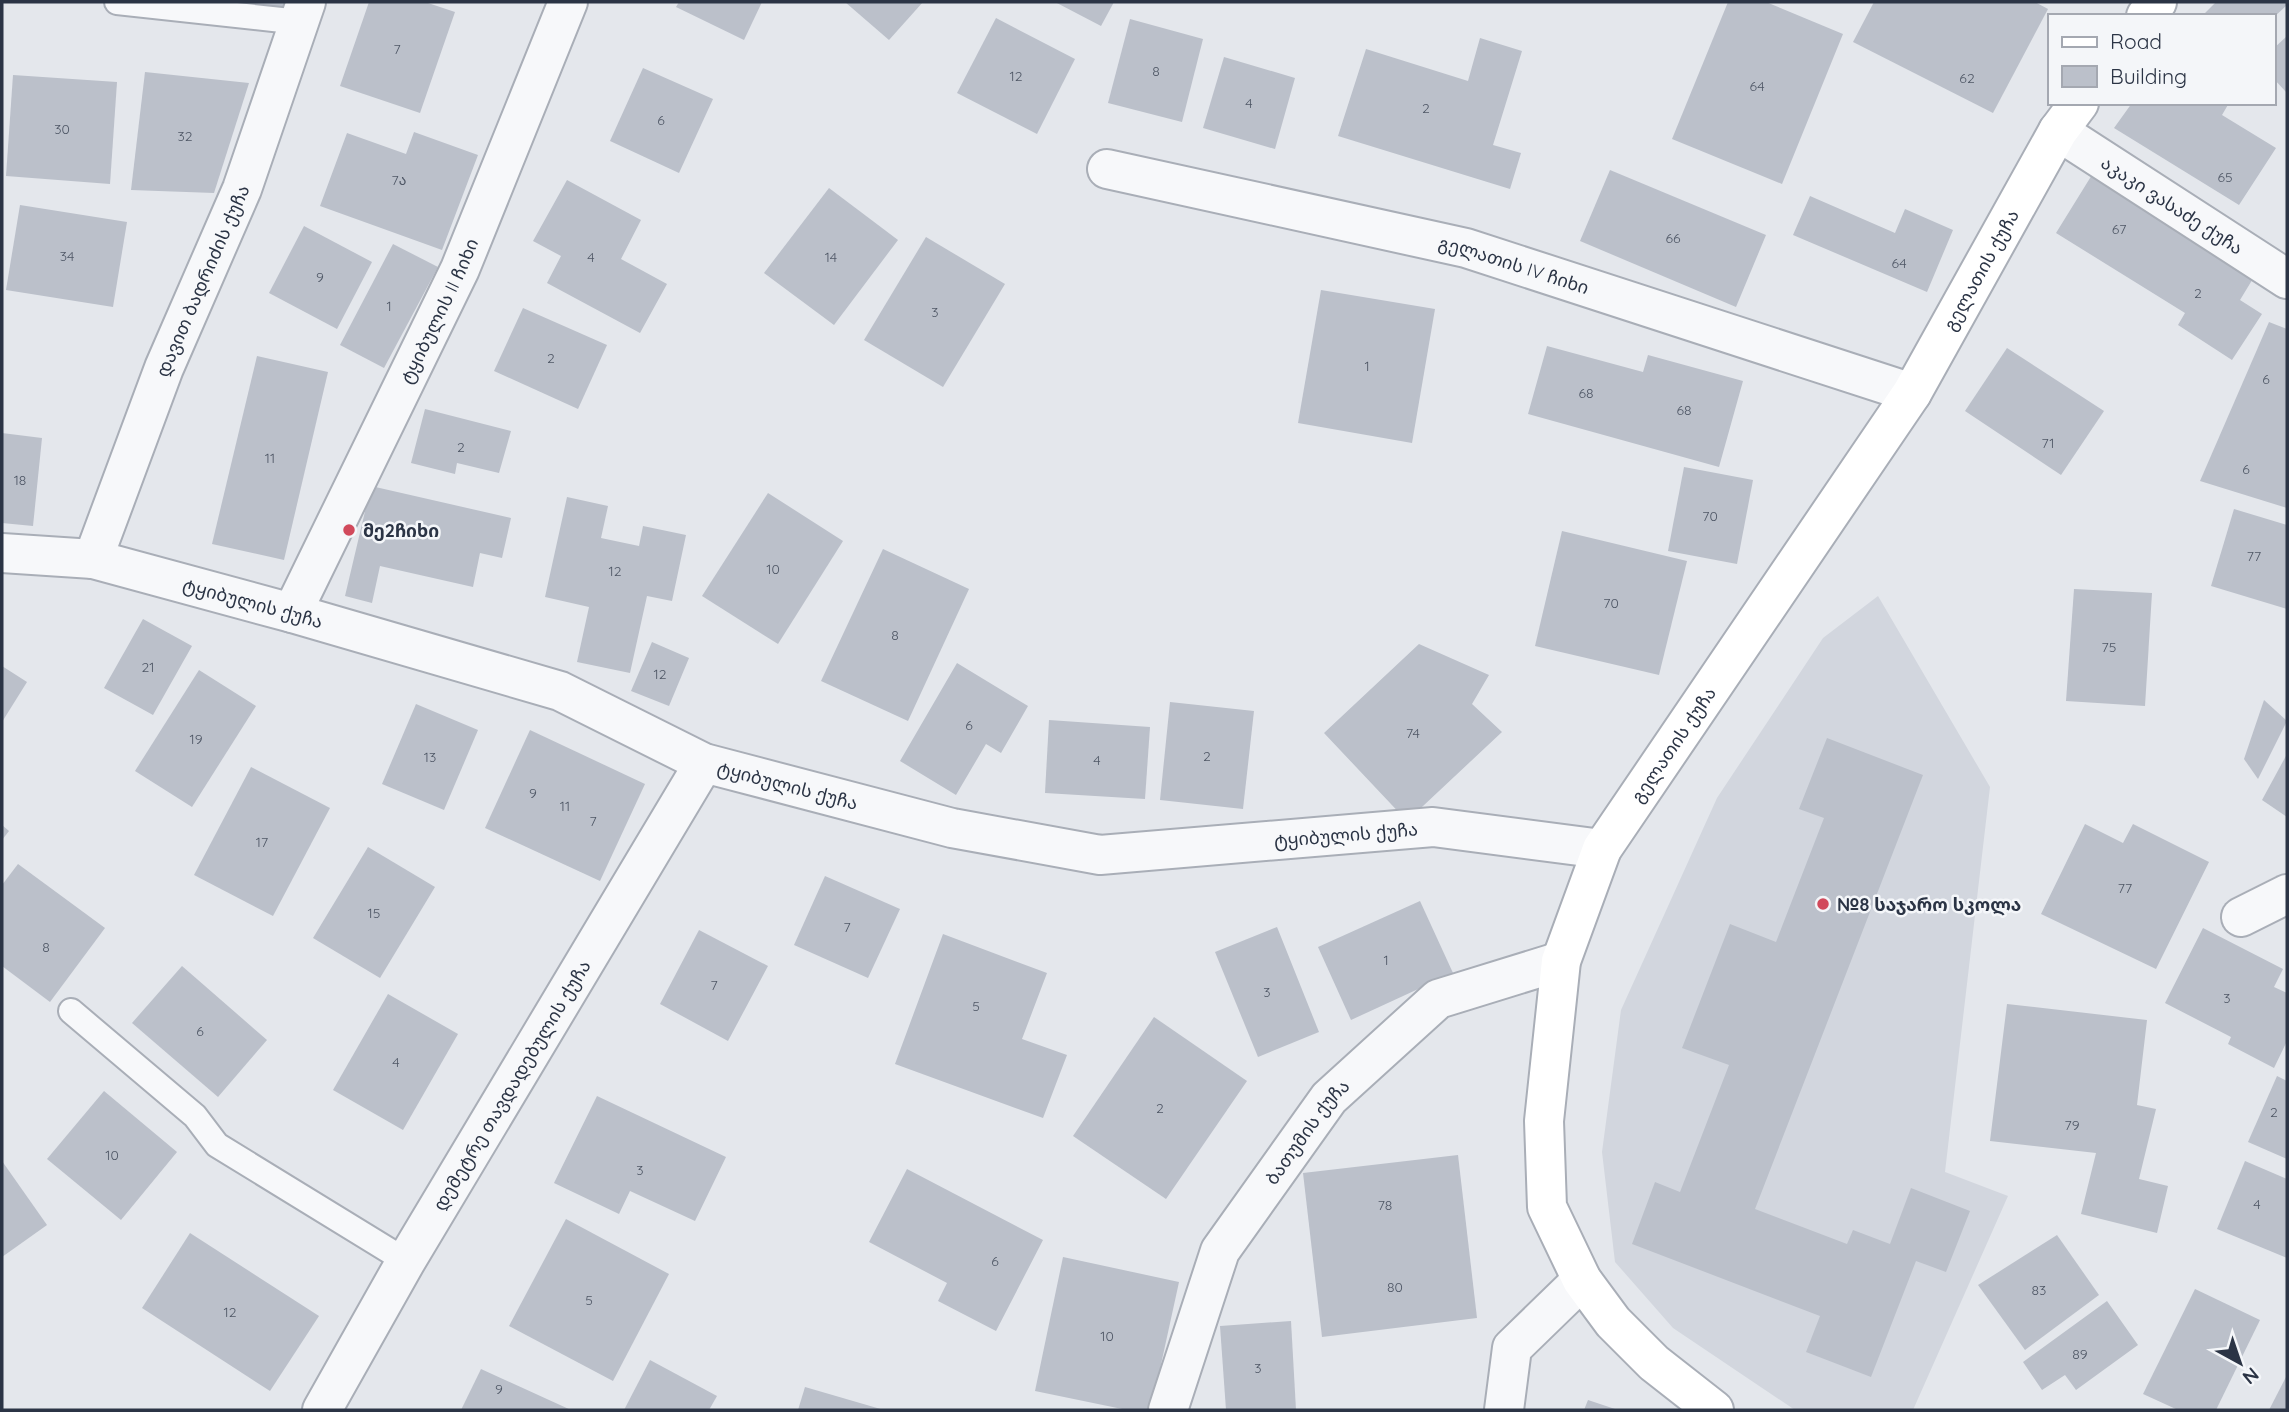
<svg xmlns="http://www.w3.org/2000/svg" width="2289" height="1412" font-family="Quicksand,'Noto Sans Georgian',sans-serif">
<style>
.built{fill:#d2d6de}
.building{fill:#bbc0ca}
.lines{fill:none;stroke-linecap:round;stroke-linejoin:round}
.service-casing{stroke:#a9aeb7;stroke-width:28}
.minor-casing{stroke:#a9aeb7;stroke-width:42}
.secondary-casing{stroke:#a9aeb7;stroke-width:42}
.service{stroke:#f7f8fa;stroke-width:24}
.minor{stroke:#f7f8fa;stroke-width:38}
.secondary{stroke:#fff;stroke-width:38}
.poi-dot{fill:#d1495b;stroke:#f4f6f9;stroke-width:2.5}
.labels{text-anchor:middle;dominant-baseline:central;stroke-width:5;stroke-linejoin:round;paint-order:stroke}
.number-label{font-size:14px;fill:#4f5766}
.street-label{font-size:18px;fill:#2b3445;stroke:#f4f6f9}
.poi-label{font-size:18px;font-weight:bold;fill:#2b3445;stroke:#f4f6f9;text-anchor:start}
</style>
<rect width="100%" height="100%" fill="#e4e7ec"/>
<!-- built -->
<path class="built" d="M1878 596 1990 787 1945 1172 2008 1196 1913 1410H1795L1673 1328 1615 1262 1602 1152 1621 1010 1717 798 1823 638Z"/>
<!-- building -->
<g class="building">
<path d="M237 2H286L285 9Z"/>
<path d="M369 2H425L455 12 420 113 340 86Z"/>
<path d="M679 2H762L744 40 676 7Z"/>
<path d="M845 2H923L889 40Z"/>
<path d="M1055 2H1114L1101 26Z"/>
<path d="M1728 2H1766L1843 34 1782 184 1672 139Z"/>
<path d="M1874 2H2035L2048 9 1993 113 1853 42Z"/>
<path d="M2216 2H2287V5L2273 18V16H2202Z"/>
<path d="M996 18 1075 59 1037 134 957 93Z"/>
<path d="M1130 19 1203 39 1182 122 1108 103Z"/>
<path d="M2287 36V93L2273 78V49Z"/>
<path d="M1480 38 1522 51 1493 145 1521 153 1510 189 1338 136 1366 49 1468 81Z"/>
<path d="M1224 57 1295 78 1275 149 1203 128Z"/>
<path d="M643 68 713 99 679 173 610 141Z"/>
<path d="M145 72 249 83 214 193 131 190Z"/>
<path d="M13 75 117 82 110 184 6 176Z"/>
<path d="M2132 103H2229L2222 115 2276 148 2239 205 2114 128Z"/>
<path d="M414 132 478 155 442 250 320 206 347 133 406 154Z"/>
<path d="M1610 170 1766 235 1736 307 1580 241Z"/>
<path d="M2095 170 2257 272 2240 300 2262 314 2232 360 2178 325 2185 313 2056 233Z"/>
<path d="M567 180 641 220 621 259 667 284 640 333 547 283 561 256 533 241Z"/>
<path d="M829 188 898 240 834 325 764 273Z"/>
<path d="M1810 196 1895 233 1905 209 1953 230 1927 292 1793 235Z"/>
<path d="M20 205 127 222 113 307 6 290Z"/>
<path d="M304 226 372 262 337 329 269 293Z"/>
<path d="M926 237 1005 284 943 387 864 340Z"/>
<path d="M393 244 438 267 384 368 340 345Z"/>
<path d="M1321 290 1435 309 1412 443 1298 423Z"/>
<path d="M523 308 607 345 578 409 494 371Z"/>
<path d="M2269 322 2287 329V508L2200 481Z"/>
<path d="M1547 346 1643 372 1648 355 1743 381 1719 467 1528 414Z"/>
<path d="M2007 348 2104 411 2061 475 1965 411Z"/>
<path d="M257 356 328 372 284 560 212 544Z"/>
<path d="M425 409 511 431 499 473 457 463 455 474 411 463Z"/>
<path d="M2 433 42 438 33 526 2 523Z"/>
<path d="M1684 467 1753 480 1737 564 1668 551Z"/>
<path d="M371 486 511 518 502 558 480 553 473 587 380 566 372 603 345 596Z"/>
<path d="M768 493 843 541 778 644 702 596Z"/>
<path d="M567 497 608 506 601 538 639 546 643 526 686 535 672 601 647 596 630 673 577 662 589 607 545 597Z"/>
<path d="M2234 509 2287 525V609L2211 586Z"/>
<path d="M1562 531 1687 561 1659 675 1535 646Z"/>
<path d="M883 549 969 589 908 721 821 681Z"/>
<path d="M2074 589 2152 593 2145 706 2066 701Z"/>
<path d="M143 619 192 646 153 715 104 688Z"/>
<path d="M652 642 689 658 669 706 631 691Z"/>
<path d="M1419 644 1489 675 1472 704 1502 732 1407 821 1324 733Z"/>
<path d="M957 663 1028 706 1001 753 986 744 956 795 900 761Z"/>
<path d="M2 666 27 682 2 722Z"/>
<path d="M199 670 256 706 192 807 135 771Z"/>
<path d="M2264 700 2287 721 2258 779 2244 759Z"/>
<path d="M1170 702 1254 711 1243 809 1160 800Z"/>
<path d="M416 704 478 730 444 810 382 784Z"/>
<path d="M1049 720 1150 727 1145 799 1045 793Z"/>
<path d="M530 730 645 784 600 881 485 828Z"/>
<path d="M1827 738 1923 775 1755 1209 1847 1244 1853 1230 1890 1244 1911 1188 1970 1211 1946 1272 1916 1261 1871 1377 1806 1352 1820 1316 1632 1244 1655 1182 1680 1192 1729 1065 1682 1048 1730 924 1776 942 1824 818 1799 809Z"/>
<path d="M2287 754V817L2262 800Z"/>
<path d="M251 767 330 808 273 916 194 875Z"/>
<path d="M2085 824 2123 843 2133 824 2209 862 2156 969 2041 914Z"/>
<path d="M2 825 9 831 2 840Z"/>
<path d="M368 847 435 887 380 978 313 938Z"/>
<path d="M18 864 105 928 50 1002 2 966V885Z"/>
<path d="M825 876 900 909 868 978 794 945Z"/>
<path d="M1420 901 1453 973 1351 1020 1318 947Z"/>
<path d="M1277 927 1319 1032 1258 1057 1215 952Z"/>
<path d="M2203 928 2283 969 2274 987 2287 993V1041L2274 1068 2228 1044 2231 1037 2165 1003Z"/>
<path d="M699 930 768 966 728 1041 660 1004Z"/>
<path d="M943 934 1047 973 1022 1039 1067 1055 1043 1118 895 1064Z"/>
<path d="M182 966 267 1040 218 1097 132 1023Z"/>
<path d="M388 994 458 1034 403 1130 333 1090Z"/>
<path d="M2007 1004 2147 1020 2137 1105 2156 1109 2139 1179 2168 1186 2157 1233 2081 1214 2096 1153 1990 1141Z"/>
<path d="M1154 1017 1247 1081 1166 1199 1073 1136Z"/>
<path d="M2277 1076 2287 1081V1159L2248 1142Z"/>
<path d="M104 1091 177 1152 121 1220 47 1159Z"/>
<path d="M597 1096 726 1157 695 1221 630 1191 619 1214 554 1183Z"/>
<path d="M1458 1155 1477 1318 1322 1337 1303 1173Z"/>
<path d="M2 1161 47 1225 2 1257Z"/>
<path d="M2245 1161 2287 1179V1258L2217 1229Z"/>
<path d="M907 1169 1043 1240 996 1331 938 1301 947 1283 869 1242Z"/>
<path d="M566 1219 669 1274 613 1381 509 1326Z"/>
<path d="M190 1233 319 1316 270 1391 142 1308Z"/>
<path d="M2057 1235 2099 1295 2025 1350 1978 1285Z"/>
<path d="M1063 1257 1179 1282 1151 1410H1127L1035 1391Z"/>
<path d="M2195 1289 2260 1320 2216 1410H2178L2143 1394Z"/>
<path d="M2107 1301 2138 1345 2076 1390 2065 1375 2042 1390 2023 1362Z"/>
<path d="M1291 1321 1296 1410H1226L1220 1326Z"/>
<path d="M650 1360 717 1396 709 1410H624Z"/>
<path d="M481 1369 571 1410H461Z"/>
<path d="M2287 1375V1410H2269Z"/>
<path d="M805 1387 884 1410H798Z"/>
<path d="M1588 1400 1618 1410H1584Z"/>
</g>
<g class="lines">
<!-- service casing -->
<g class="service-casing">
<g id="service">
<path d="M117 2 300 22"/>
<path d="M71 1011 195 1116 217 1145 406 1261"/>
</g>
</g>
<!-- minor casing -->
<g class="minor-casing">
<g id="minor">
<path id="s1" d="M2058 131 2287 279"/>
<path id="s2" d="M1107 169 1466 248 1912 393"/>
<path id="s3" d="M2 553 93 559 292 613 560 691 704 763 952 828 1100 855 1433 827 1602 849"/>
<path id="s4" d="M93 559 164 368 242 189 306 2"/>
<path id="s5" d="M292 613 460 269 568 2"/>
<path d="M2241 917 2287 894"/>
<path id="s6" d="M322 1410 406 1261 704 763"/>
<path id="s7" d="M1168 1410 1220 1251 1329 1098 1438 999 1561 961"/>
<path d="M1504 1410 1512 1348 1582 1280"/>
</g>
</g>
<!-- secondary casing -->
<g class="secondary-casing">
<g id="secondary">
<path d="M2146 16 2157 2"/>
<path id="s8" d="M1714 1410 1654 1363 1613 1322 1582 1280 1547 1207 1544 1121 1561 961 1602 849 1912 393 2058 131 2079 103"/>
</g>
</g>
<!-- service -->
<use href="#service" class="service"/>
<!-- minor -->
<use href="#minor" class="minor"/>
<!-- secondary -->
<use href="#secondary" class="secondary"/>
</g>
<!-- markers -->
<g class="poi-dot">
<circle cx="349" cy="530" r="7"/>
<circle cx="1823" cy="904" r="7"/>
</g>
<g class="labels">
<!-- number labels -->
<g class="number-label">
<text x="397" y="49">7</text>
<text x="1156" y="71">8</text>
<text x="1016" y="76">12</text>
<text x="1967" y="78">62</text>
<text x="1757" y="86">64</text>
<text x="1249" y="103">4</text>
<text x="1426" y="108">2</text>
<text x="661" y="120">6</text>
<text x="62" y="129">30</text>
<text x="185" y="136">32</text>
<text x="2225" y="177">65</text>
<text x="399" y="180">7ა</text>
<text x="2119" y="229">67</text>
<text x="1673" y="238">66</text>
<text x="67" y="256">34</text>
<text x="591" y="257">4</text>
<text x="831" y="257">14</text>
<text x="1899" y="263">64</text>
<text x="320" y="277">9</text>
<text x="2198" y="293">2</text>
<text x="389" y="306">1</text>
<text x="935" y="312">3</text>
<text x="551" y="358">2</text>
<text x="1367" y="366">1</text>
<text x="2266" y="379">6</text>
<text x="1586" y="393">68</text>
<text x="1684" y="410">68</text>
<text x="2048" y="443">71</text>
<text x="461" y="447">2</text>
<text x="270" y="458">11</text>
<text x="2246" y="469">6</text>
<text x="20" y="480">18</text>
<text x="1710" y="516">70</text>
<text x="2254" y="556">77</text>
<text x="773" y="569">10</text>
<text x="615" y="571">12</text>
<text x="1611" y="603">70</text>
<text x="895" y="635">8</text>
<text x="2109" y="647">75</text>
<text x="148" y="667">21</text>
<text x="660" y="674">12</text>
<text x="969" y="725">6</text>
<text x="1413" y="733">74</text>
<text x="196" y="739">19</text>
<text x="1207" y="756">2</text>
<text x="430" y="757">13</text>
<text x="1097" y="760">4</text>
<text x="533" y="793">9</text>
<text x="565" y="806">11</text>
<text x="593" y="821">7</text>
<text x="262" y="842">17</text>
<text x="2125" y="888">77</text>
<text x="374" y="913">15</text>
<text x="847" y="927">7</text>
<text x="46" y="947">8</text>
<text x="1386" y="960">1</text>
<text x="714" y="985">7</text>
<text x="1267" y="992">3</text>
<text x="2227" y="998">3</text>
<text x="976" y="1006">5</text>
<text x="200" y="1031">6</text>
<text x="396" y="1062">4</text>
<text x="1160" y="1108">2</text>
<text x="2274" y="1112">2</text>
<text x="2072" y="1125">79</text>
<text x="112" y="1155">10</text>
<text x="640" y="1170">3</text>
<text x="2257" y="1204">4</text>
<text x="1385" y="1205">78</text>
<text x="995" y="1261">6</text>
<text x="1395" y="1287">80</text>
<text x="2039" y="1290">83</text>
<text x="589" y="1300">5</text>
<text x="230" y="1312">12</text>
<text x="1107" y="1336">10</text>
<text x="2080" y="1354">89</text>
<text x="1258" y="1368">3</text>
<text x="499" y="1389">9</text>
</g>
<!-- street labels -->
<g class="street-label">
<text stroke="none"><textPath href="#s1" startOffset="136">აკაკი ვასაძე ქუჩა</textPath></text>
<text stroke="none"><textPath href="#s2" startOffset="418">გელათის IV ჩიხი</textPath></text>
<text stroke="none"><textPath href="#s8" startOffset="1326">გელათის ქუჩა</textPath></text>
<text stroke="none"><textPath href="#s4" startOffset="299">დავით ბადრიძის ქუჩა</textPath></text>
<text stroke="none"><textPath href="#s5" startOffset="336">ტყიბულის II ჩიხი</textPath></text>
<text stroke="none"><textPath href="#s3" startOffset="257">ტყიბულის ქუჩა</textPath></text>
<text stroke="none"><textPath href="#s8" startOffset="760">გელათის ქუჩა</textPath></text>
<text stroke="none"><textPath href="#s3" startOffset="824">ტყიბულის ქუჩა</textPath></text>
<text stroke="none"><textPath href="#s3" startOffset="1391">ტყიბულის ქუჩა</textPath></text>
<text stroke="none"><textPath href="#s6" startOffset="376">დემეტრე თავდადებულის ქუჩა</textPath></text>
<text stroke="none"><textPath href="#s7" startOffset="315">ბათუმის ქუჩა</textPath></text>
</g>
<!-- poi labels -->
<g class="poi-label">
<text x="363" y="530">მე2ჩიხი</text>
<text x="1837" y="904">№8 საჯარო სკოლა</text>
</g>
</g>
<!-- border -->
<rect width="2289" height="1412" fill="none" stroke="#2b3445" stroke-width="7"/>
<!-- legend -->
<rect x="2048" y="14" width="228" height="91" fill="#f4f6f9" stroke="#a4a8b1" stroke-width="2"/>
<rect x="2062" y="37" width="35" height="10" fill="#ffffff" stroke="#a4a8b1" stroke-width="2"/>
<text x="2110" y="49" font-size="21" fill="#2b3445">Road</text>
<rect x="2062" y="66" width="35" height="21" fill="#bbc0ca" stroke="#a4a8b1" stroke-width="2"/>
<text x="2110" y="84" font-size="21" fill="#2b3445">Building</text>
<!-- north arrow -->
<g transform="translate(2240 1363) rotate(140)" stroke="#f4f6f9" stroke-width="5" paint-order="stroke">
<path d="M0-5L12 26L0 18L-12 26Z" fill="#2b3445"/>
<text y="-10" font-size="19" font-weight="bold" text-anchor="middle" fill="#2b3445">N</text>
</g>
</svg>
